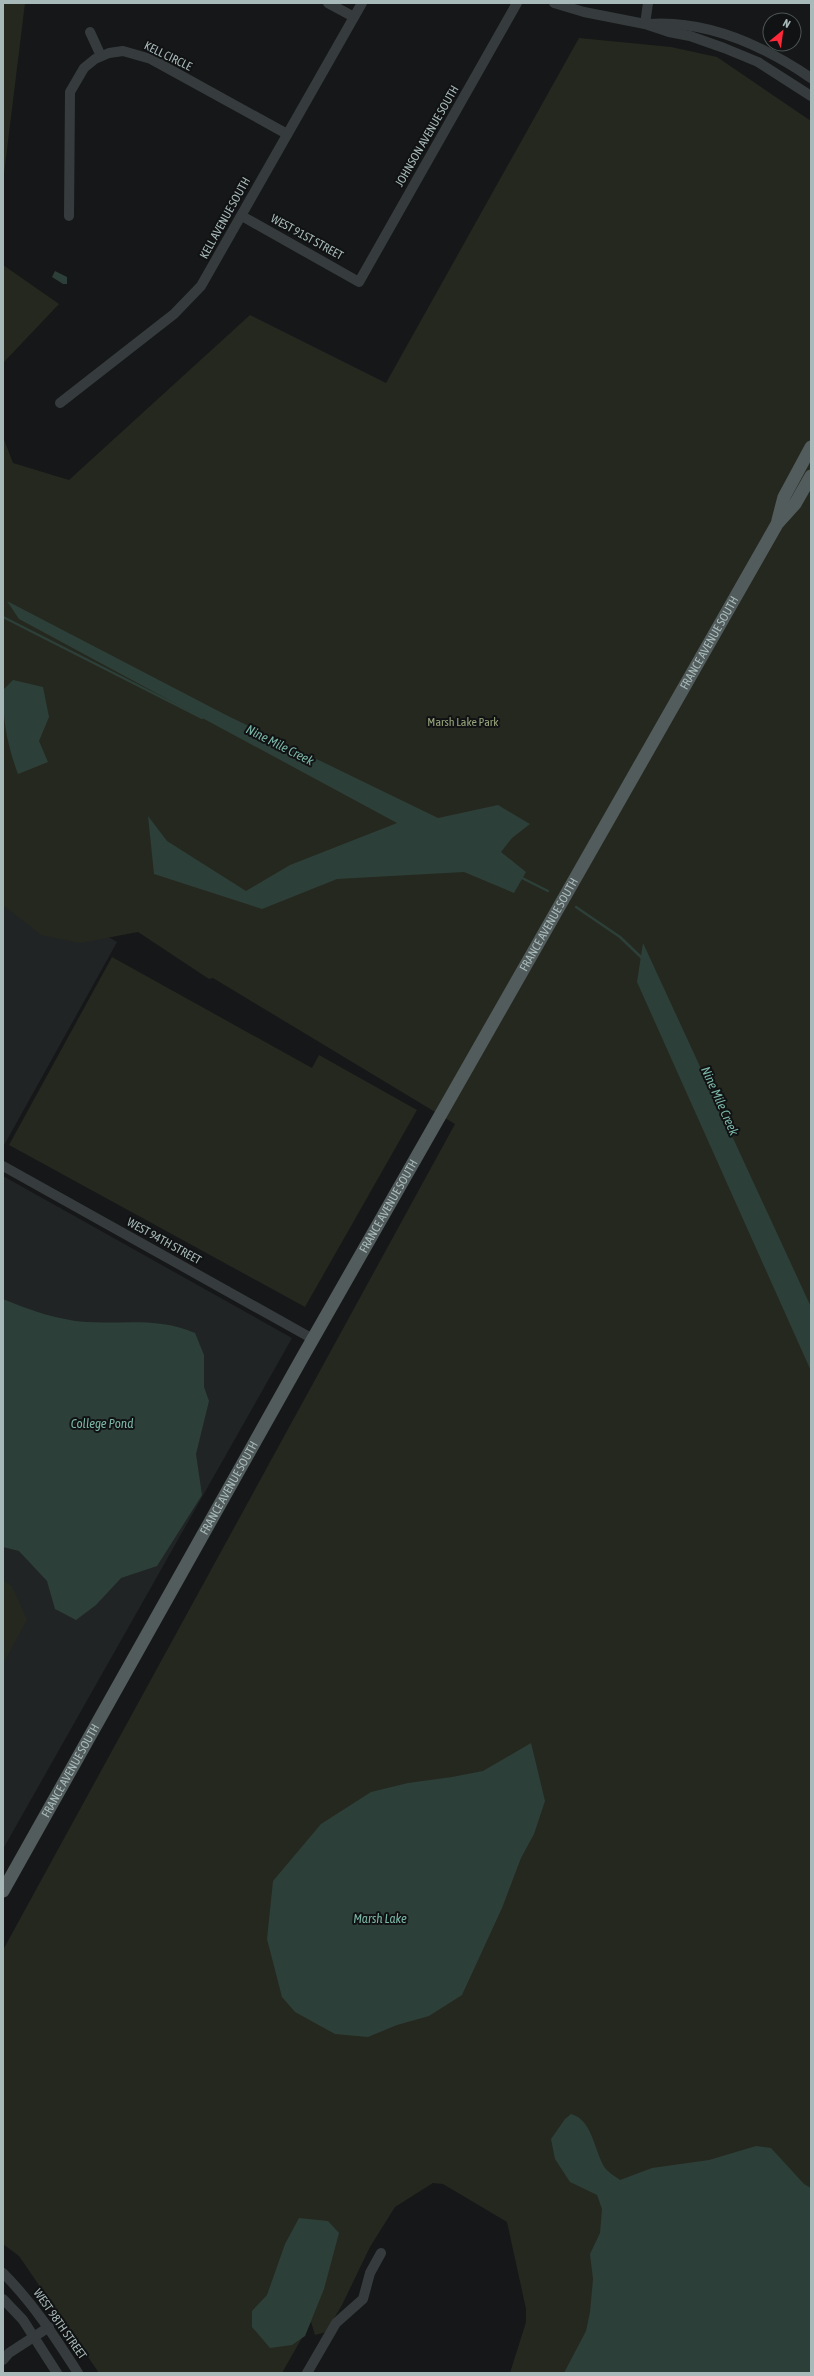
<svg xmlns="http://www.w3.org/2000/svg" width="814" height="2376" font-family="'Asap Condensed',sans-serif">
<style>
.built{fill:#212425}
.green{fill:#25281f}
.water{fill:#2d3f39}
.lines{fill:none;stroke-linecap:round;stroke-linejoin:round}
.stream{stroke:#2d3f39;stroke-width:2.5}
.minor{stroke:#363c3d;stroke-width:10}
.major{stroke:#525c5c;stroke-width:13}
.labels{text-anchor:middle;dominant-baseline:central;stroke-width:4;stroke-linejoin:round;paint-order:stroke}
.street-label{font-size:12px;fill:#a7b9b8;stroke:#111213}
.park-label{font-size:12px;fill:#98a57c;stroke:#111213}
.water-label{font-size:13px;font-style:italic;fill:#7bb6a6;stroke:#111213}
</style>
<rect width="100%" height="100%" fill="#161718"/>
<!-- built -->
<g class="built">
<path d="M3 875 117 942 3 1147Z"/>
<path d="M3 1176 292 1338 3 1849Z"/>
</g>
<!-- green -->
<g class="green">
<path d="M3 3H25L3 182Z"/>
<path d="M579 38 671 47 717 57 811 121V2373H510L526 2322V2309L507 2222 443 2184 433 2183 395 2207 370 2247 342 2305 326 2332 315 2335 311 2322 282 2373H99L19 2256 3 2244V1950L455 1124 213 978 209 979 138 932 80 943 41 935 3 905V437L13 463 69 480 250 315 386 383Z"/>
<path d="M3 265 59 304 3 363Z"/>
<path d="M112 957 312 1068 319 1055 417 1110 305 1307 9 1145Z"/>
<path d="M3 1581 12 1586 27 1620 3 1664Z"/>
</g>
<!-- water -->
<g class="water">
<path d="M55 271 67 277V284H63L52 277Z"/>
<path d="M7 601 226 715 438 818 498 805 530 824 512 838 501 852 526 872 514 893 464 872 337 879 262 909 154 874 148 816 167 841 246 891 290 865 397 823 19 619Z"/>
<path d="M13 680 43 687 49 717 39 741 48 762 18 774C7 744 3 722 3 690Z"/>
<path d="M643 943 811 1307V1371L637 982Z"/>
<path d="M3 1299C29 1310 58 1320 86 1322 123 1324 160 1317 195 1333L204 1355V1387L209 1401 196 1454 202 1495 157 1566 121 1578 96 1605 76 1620 55 1609 47 1581 19 1551 3 1547Z"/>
<path d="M531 1743 545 1801 534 1834 521 1858 502 1908 462 1995 429 2016 397 2025 368 2037 335 2034 295 2012 282 1997 267 1939 273 1881 321 1824 371 1792 408 1783 452 1777 483 1771Z"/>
<path d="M571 2114C593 2120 594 2151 605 2168 609 2173 616 2177 620 2180L652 2168 709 2160 756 2146 771 2148 804 2184 811 2188V2373H564L586 2331 590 2312 593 2279 590 2254 600 2233 602 2209 597 2195 570 2182 555 2159 551 2139 565 2119Z"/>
<path d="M299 2218 328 2221 339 2233 324 2289 305 2336 292 2345 270 2348 252 2327V2311L267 2295 285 2244Z"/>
</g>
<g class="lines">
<!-- stream -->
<g class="stream">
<path d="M3 617 202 718"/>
<path d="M520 877 548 891"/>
<path d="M576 907 620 937 642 958"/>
</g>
<!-- minor -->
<g class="minor">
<path d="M328 3 354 17"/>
<path d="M554 3 584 12 645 24 669 32 690 36 724 48 758 62 811 96"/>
<path d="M645 24 648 3"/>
<path d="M649 24C707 20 764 46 811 78"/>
<path d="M90 32 101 56"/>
<path d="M69 216 70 92 84 68 95 59 109 53 123 51 151 59 287 134"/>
<path d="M242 216 359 282 517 3"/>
<path d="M60 403 174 314 201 286 362 3"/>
<path d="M3 1166 313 1339"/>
<path d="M3 2273C33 2303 55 2337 78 2373"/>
<path d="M3 2299 23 2320 57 2373"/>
<path d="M3 2360 9 2353 49 2327"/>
<path d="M307 2373 336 2323 363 2299 370 2273 381 2253"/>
</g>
<!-- major -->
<g class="major">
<path d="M778 520 784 497 811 447"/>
<path id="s1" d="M3 1891 302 1358 777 524 795 504 811 476"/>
</g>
</g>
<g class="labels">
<!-- street labels -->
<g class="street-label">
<text transform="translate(168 56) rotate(26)">KELL CIRCLE</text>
<text transform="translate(427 136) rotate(-60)">JOHNSON AVENUE SOUTH</text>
<text transform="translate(225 218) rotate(-61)">KELL AVENUE SOUTH</text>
<text transform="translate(307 237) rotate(29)">WEST 91ST STREET</text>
<text stroke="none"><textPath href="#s1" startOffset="1434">FRANCE AVENUE SOUTH</textPath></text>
<text stroke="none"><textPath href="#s1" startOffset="1110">FRANCE AVENUE SOUTH</textPath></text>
<text stroke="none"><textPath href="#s1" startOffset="786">FRANCE AVENUE SOUTH</textPath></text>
<text transform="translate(164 1241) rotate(29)">WEST 94TH STREET</text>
<text stroke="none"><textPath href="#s1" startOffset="462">FRANCE AVENUE SOUTH</textPath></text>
<text stroke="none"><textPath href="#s1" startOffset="138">FRANCE AVENUE SOUTH</textPath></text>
<text transform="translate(60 2324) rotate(55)">WEST 98TH STREET</text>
</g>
<!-- park labels -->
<g class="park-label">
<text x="463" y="722">Marsh Lake Park</text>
</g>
<!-- water labels -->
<g class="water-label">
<text transform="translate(280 745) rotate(27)">Nine Mile Creek</text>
<text transform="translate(720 1101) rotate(66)">Nine Mile Creek</text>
<text x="102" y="1423">College Pond</text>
<text x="380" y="1918">Marsh Lake</text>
</g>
</g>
<!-- border -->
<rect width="814" height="2376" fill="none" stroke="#a7b9b8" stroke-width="8"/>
<!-- north arrow -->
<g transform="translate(782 32) rotate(29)"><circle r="19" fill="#111213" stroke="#4d5555"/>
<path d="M0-3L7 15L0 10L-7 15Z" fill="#fe2839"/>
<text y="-6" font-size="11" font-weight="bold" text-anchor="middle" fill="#a7b9b8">N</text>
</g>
</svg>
